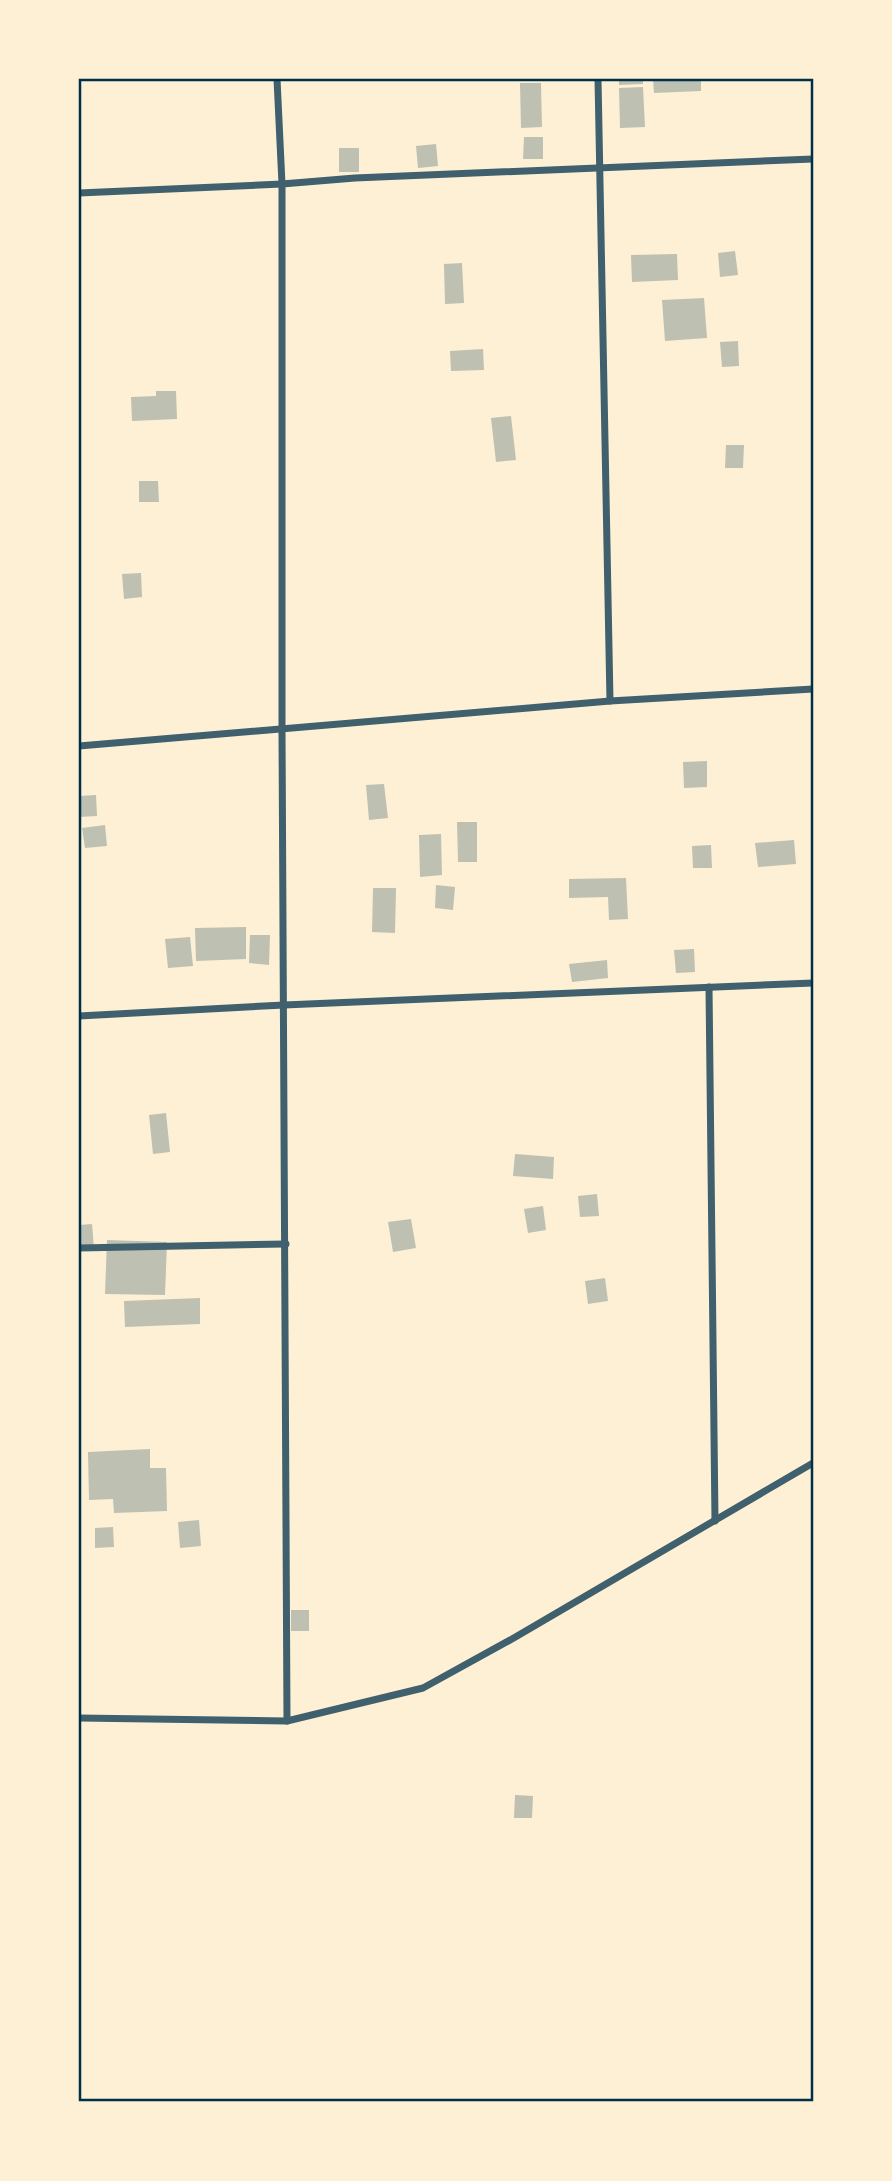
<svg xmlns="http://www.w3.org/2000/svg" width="892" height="2181" font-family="'Fira Sans Condensed',sans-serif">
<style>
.building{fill:#bec0b2}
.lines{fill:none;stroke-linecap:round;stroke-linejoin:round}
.minor{stroke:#3f606c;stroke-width:7}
.neatline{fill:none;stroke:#003049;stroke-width:2.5}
</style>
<rect width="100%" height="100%" fill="#fdf0d5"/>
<!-- building -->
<g class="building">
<path d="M619 79H643V84L619 85Z"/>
<path d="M653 79H701V91L654 93Z"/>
<path d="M520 83H541L542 127 521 128Z"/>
<path d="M643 87 645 127 620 128 619 88Z"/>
<path d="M524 137H543V159H523Z"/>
<path d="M436 144 438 166 418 168 416 146Z"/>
<rect x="339" y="148" width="20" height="24"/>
<path d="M735 251 738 275 720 277 718 253Z"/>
<path d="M677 254 678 280 632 282 631 255Z"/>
<path d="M462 263 464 303 445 304 444 264Z"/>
<path d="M704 298 707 338 665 341 662 300Z"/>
<path d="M738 341 739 366 722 367 720 342Z"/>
<path d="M483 349 484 370 451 371 450 351Z"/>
<path d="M156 391H176L177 419 132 421 131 397 156 396Z"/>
<path d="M511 416 516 460 496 462 491 418Z"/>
<path d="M726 445H744L743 468H725Z"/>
<path d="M139 481H158L159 502H139Z"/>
<path d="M141 573 142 597 124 599 122 574Z"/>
<path d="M707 761V787L684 788 683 762Z"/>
<path d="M384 784 388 818 369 820 366 785Z"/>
<path d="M96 795 97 816 79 817V796Z"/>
<path d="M457 822H477V862H458Z"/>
<path d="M105 825 107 846 85 848 82 828Z"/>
<path d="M441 834 442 875 420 877 419 835Z"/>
<path d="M794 840 796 864 758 867 755 843Z"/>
<path d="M711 845 712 868H693L692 846Z"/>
<path d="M626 878 628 919 609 920 608 897 569 898V879Z"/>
<path d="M436 885 455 887 453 910 435 908Z"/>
<path d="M373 888H396L395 933 372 932Z"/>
<path d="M246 927V959L196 961 195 928Z"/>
<path d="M250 935H270L269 965 249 963Z"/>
<path d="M190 937 193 966 168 968 165 939Z"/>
<path d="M694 949 695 972 676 973 674 950Z"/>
<path d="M607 960 608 978 572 982 569 964Z"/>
<path d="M166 1113 170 1152 153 1154 149 1115Z"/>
<path d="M515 1154 554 1157 553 1179 513 1176Z"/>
<path d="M597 1194 599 1216 580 1217 578 1196Z"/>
<path d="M543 1206 546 1230 528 1233 524 1209Z"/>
<path d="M411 1219 416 1248 393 1252 388 1222Z"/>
<path d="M92 1224 94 1249 79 1250V1225Z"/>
<path d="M107 1240 167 1242 165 1295 105 1294Z"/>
<path d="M605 1278 608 1301 588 1304 585 1281Z"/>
<path d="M200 1298V1324L125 1327 124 1301Z"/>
<path d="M150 1449V1468H166L167 1511 114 1513 113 1499 89 1500 88 1452Z"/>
<path d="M199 1520 201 1546 180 1548 178 1522Z"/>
<path d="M113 1527 114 1547 95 1548V1528Z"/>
<rect x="291" y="1610" width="18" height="21"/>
<path d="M515 1795 533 1796 532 1818H514Z"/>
</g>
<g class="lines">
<!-- minor -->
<g class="minor">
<path d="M277 79 282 184V730L287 1721"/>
<path d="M598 79 610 701"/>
<path d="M79 193 282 184 355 178 813 159"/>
<path d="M79 746 610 701 813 689"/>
<path d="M709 987 715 1521"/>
<path d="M79 1016 284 1005 813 983"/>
<path d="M79 1248 286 1244"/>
<path d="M79 1718 287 1721 423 1688 512 1639 813 1463"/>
</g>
</g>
<!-- border -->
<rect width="892" height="2181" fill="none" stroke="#fdf0d5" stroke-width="161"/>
<rect x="80" y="80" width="732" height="2020" class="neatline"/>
</svg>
